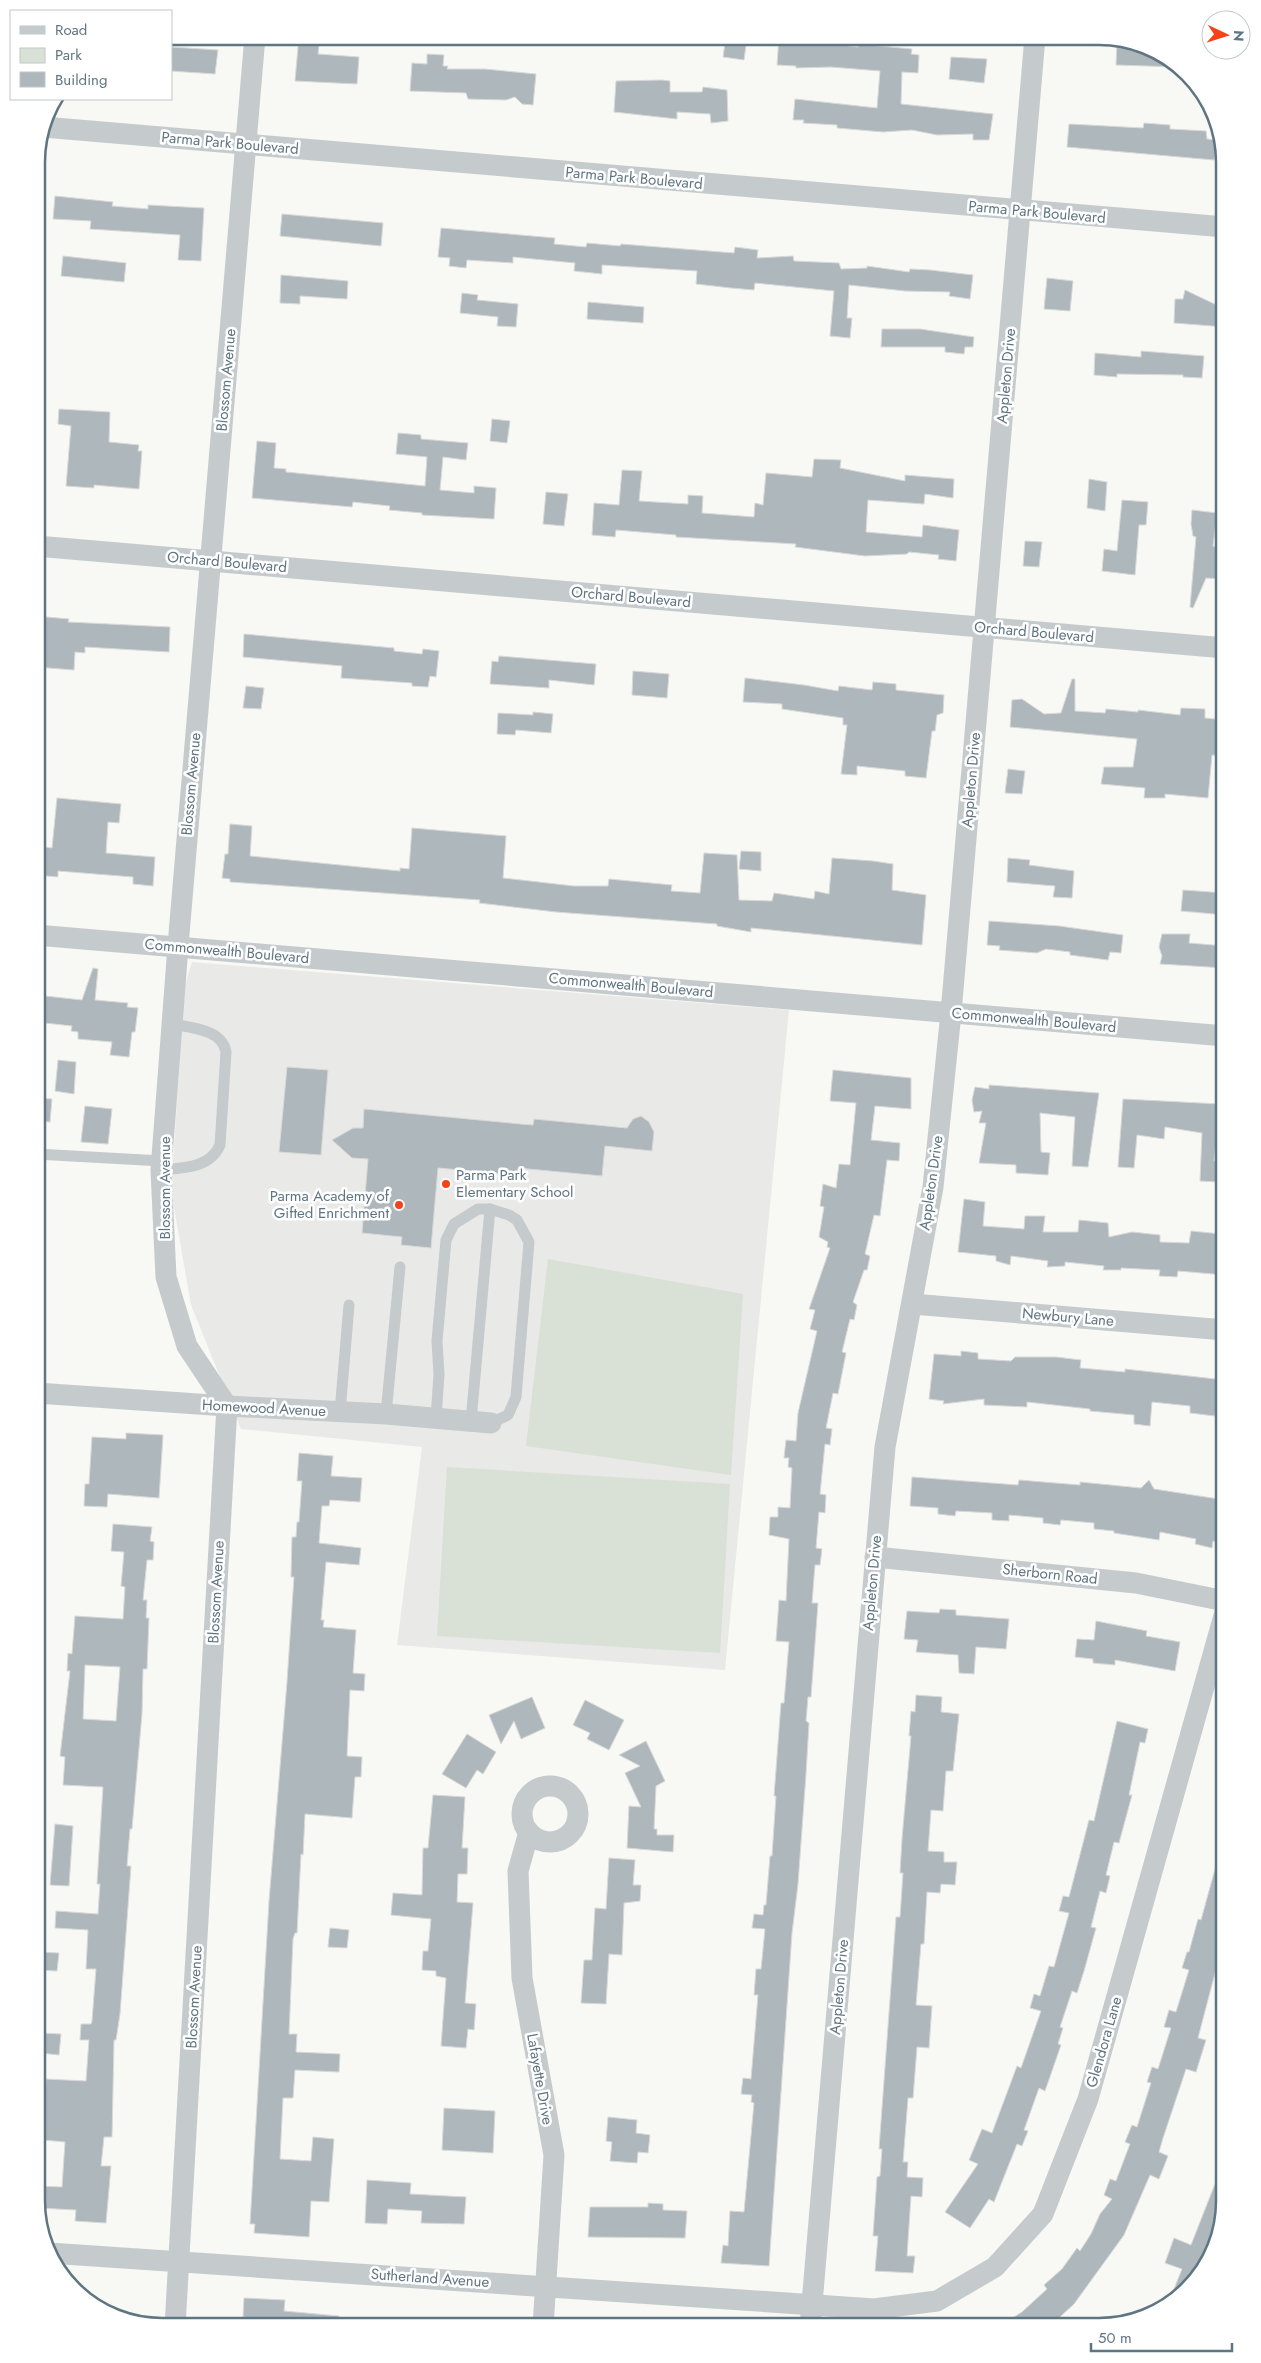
<svg xmlns="http://www.w3.org/2000/svg" width="1261" height="2363" font-family="Jost,sans-serif">
<style>
.built{fill:#e9e9e8}
.green{fill:#d9e0d5}
.building{fill:#adb7bc;stroke:#d9d9d7;fill-rule:evenodd}
.lines{fill:none;stroke-linecap:round;stroke-linejoin:round}
.service{stroke:#c5cacd;stroke-width:11}
.minor{stroke:#c5cacd;stroke-width:21}
.poi-dot{fill:#f44319;stroke:#fff;stroke-width:2}
.labels{text-anchor:middle;dominant-baseline:central;stroke-width:5;stroke-linejoin:round;paint-order:stroke}
.street-label{font-size:15px;fill:#607582;stroke:#fff}
.poi-label{font-size:15px;fill:#607582;stroke:#fff;text-anchor:start}
.rim{fill:none;stroke:#607582;stroke-width:2.5}
</style>
<rect width="100%" height="100%" fill="#f8f8f4"/>
<!-- built -->
<path class="built" d="M192 962 789 1010 725 1670 397 1645 422 1447 241 1429 191 1305 171 1190 185 985Z"/>
<!-- green -->
<g class="green">
<path d="M548 1259 743 1294 731 1475 526 1446Z"/>
<path d="M447 1467 730 1484 720 1653 437 1636Z"/>
</g>
<!-- building -->
<g class="building">
<path d="M299 36H320L318 54 359 57 357 84 295 81Z"/>
<path d="M726 36 747 38 744 60 723 57Z"/>
<path d="M779 37 858 47V44L912 49 911 54 919 55 918 73 902 72 901 104 993 114 989 140H973V134L937 135 912 130 883 132 837 128V125L803 123 804 120H793L795 99 877 108 880 71 831 67 796 68V66L777 65Z"/>
<path d="M1117 40 1175 62 1178 67 1116 65Z"/>
<path d="M171 47 218 50 215 74 171 71Z"/>
<path d="M427 54 444 55 443 66H448L447 69H485L536 74 533 105 522 104 515 97 506 100 468 99 466 93 410 91 412 63 427 64Z"/>
<path d="M951 57 987 59 984 83 949 79Z"/>
<path d="M662 80 670 81V92H702L703 87 727 90 728 121 711 123 710 114 677 112V119L614 112 616 81Z"/>
<path d="M1144 123 1170 125V129L1206 131 1207 139 1217 140 1214 160 1067 147 1069 124 1143 128Z"/>
<path d="M55 196 113 202 112 206 148 209V205L204 208 201 261 178 260 180 235 90 229 91 221 53 219Z"/>
<path d="M282 214 383 223 381 246 280 236Z"/>
<path d="M441 228 555 238 554 244 586 247 587 243 620 246 621 244 734 253 735 247 758 250 757 258 793 256 794 261 839 263 841 269 867 268V266L909 272 910 269 930 270 973 275 970 299 949 296 950 292 905 291 849 285 847 318H852L850 338 830 336 834 291 755 283 754 290 731 288 696 284 697 271 602 265V274L574 271 575 263 513 257V263L467 260 466 268 449 266 450 258 438 257Z"/>
<path d="M63 256 126 263 124 282 61 276Z"/>
<path d="M281 275 348 281 347 299 300 296V304L280 303Z"/>
<path d="M1047 278 1073 281 1070 311 1044 309Z"/>
<path d="M1185 290 1225 309V327L1174 323 1175 299H1183Z"/>
<path d="M462 293 478 295 477 300 518 304 516 327 497 326 498 317 460 313Z"/>
<path d="M588 302 644 307 643 323 587 319Z"/>
<path d="M882 329H920L974 337 973 347H965L964 354 945 352V347H881Z"/>
<path d="M1141 351 1204 356 1202 378 1183 377V375L1117 374V377L1094 375 1095 353 1141 357Z"/>
<path d="M59 409 110 412 109 442 139 445 138 451H142L139 489 94 485V488L66 486 71 426 58 424Z"/>
<path d="M492 419 510 421 507 443 490 441Z"/>
<path d="M398 433 421 435V439L468 443 466 460 443 457 440 490 474 493V486L496 488 494 519 422 515V513L389 510 390 506 353 502 352 507 252 498 257 441 276 443 274 468 286 469V472L425 486 427 457 396 454Z"/>
<path d="M814 459 841 460 840 468 905 481V475L954 479 953 498 925 494 924 504 868 500 866 532 922 537 923 525 959 530 956 561 938 559 939 555 909 552 907 554 865 556 795 547 796 544 676 537V535L616 530 615 537 592 535 594 503 619 505 622 470 642 471 639 501 688 504V495L703 496 702 513 754 517 755 503 763 505 766 473 812 477Z"/>
<path d="M1089 479 1107 482 1105 511 1087 508Z"/>
<path d="M546 492 568 494 564 526 543 524Z"/>
<path d="M1122 500 1148 502 1146 525H1139L1135 575 1102 571 1104 549 1117 551Z"/>
<path d="M1192 510 1217 513 1213 546 1219 549 1218 557 1223 558 1222 579 1206 578 1193 608 1190 607 1196 537 1193 536 1191 524Z"/>
<path d="M1025 541 1042 542 1039 567 1023 566Z"/>
<path d="M36 616 69 619 68 622 170 627 169 652 85 647V653L75 652 74 670 36 667Z"/>
<path d="M244 634 394 648V651L422 654 423 649 439 651 436 677 430 676 428 687 412 686V683L341 678 342 666 243 657Z"/>
<path d="M499 656 596 664 594 685 549 680V688L490 684 492 661 498 662Z"/>
<path d="M633 671 669 674 667 698 632 695Z"/>
<path d="M745 678 804 685 838 691 839 686 872 690 873 682 896 684V690L944 695 943 713 937 715 935 731H932L926 778 905 776V771L857 766V775L841 774 847 725H843V718L782 709V704L743 702Z"/>
<path d="M1072 679H1075V711L1105 713 1106 709 1138 712V710L1180 715 1181 708 1205 709V718L1225 720V756L1212 755 1208 798 1165 794V798H1144L1145 788 1101 784 1104 767H1133L1137 739 1010 727 1012 700 1022 699 1044 714 1061 713Z"/>
<path d="M246 686 264 688 261 709 243 708Z"/>
<path d="M533 712 553 714 551 733 516 730 515 735 497 734 498 713 533 715Z"/>
<path d="M1008 769 1025 771 1022 794 1005 793Z"/>
<path d="M57 798 121 804 119 823 108 822 106 853 155 857 153 886 133 884V877L58 871V877L36 875 38 846 52 848Z"/>
<path d="M230 824 252 826 250 856 400 871V868L409 869 412 828 506 836 503 878 574 886H608L609 879 672 885 671 891 700 893 704 853 737 855 739 900 772 901 774 893 814 899 815 891 829 894 832 858 873 861 893 864 892 890 926 895 922 945 751 928V932L717 926V924L556 912 479 903 480 900 230 882V879L222 878 225 854H228Z"/>
<path d="M741 851 761 852V871L739 869Z"/>
<path d="M1008 858 1030 860 1029 865 1074 871 1072 898 1053 897 1055 886 1007 882Z"/>
<path d="M1183 890 1225 893V915L1181 911Z"/>
<path d="M989 921 1059 926 1123 935 1121 953 1110 952 1108 960 1070 955V952L1046 949 1037 953 999 950 1000 946 987 945Z"/>
<path d="M1162 934H1190L1189 943 1225 946V968L1160 964 1162 956 1159 947Z"/>
<path d="M93 968 98 969 95 1000 128 1003 127 1007 138 1008 135 1032H132L129 1057 110 1055 112 1042 78 1039V1032L71 1031 72 1026 36 1022V995L82 1000Z"/>
<path d="M58 1060 76 1062 74 1094 55 1091Z"/>
<path d="M287 1067 328 1070 321 1155 279 1152Z"/>
<path d="M833 1070 911 1078V1109L875 1106 871 1140 900 1143 899 1161 887 1160 880 1216 874 1215 865 1254 870 1256 867 1270H864L853 1302 857 1305 854 1320 850 1319 842 1352 846 1353 838 1394 833 1393 826 1428 832 1429 830 1445 825 1444 820 1494 826 1495 825 1513 819 1512 816 1548 822 1549 820 1565H815L812 1603H818L811 1697H808L806 1721 809 1723 806 1774 798 1884 792 1933 769 2266 721 2263 723 2245 728 2246 730 2211 744 2212 754 2103 751 2102 752 2095 741 2094 743 2078 751 2079 758 1995H754L756 1969H761L765 1929 752 1928 754 1914 763 1915 764 1905H766L770 1856H772L776 1796H774L781 1703H784L789 1642 776 1641 779 1600 786 1601 789 1539 769 1535 770 1517H778V1507L790 1508 792 1468 788 1467 789 1458H784L786 1440 796 1441 798 1413 817 1331 810 1329 815 1310 809 1309 830 1248 827 1247 828 1242 819 1237 824 1207 820 1206 823 1184 836 1188 839 1164 850 1165 856 1103 830 1101Z"/>
<path d="M989 1085 1099 1093 1088 1167 1072 1166 1075 1117 1040 1113 1041 1152 1050 1153 1048 1175 1016 1173V1165L979 1163 986 1123H979L982 1111 974 1112 972 1100 975 1087 989 1089Z"/>
<path d="M36 1098 52 1099 50 1122 36 1121Z"/>
<path d="M1123 1099 1220 1104 1214 1161H1220L1218 1182 1200 1181 1202 1133 1165 1127 1164 1139 1137 1135 1134 1168 1118 1167Z"/>
<path d="M85 1106 112 1109 108 1144 81 1142Z"/>
<path d="M364 1109 521 1124 533 1125 534 1119 627 1128 633 1119 641 1116 649 1122 654 1132 652 1151 605 1146 602 1176 518 1168 517 1175 438 1168 431 1248 401 1245 402 1237 362 1233 368 1159 352 1158 332 1140 353 1128H363Z"/>
<path d="M964 1199 985 1202 983 1226 1024 1229 1025 1216H1045L1043 1232H1078L1079 1220 1108 1223 1109 1237 1132 1232 1160 1235V1242L1189 1243 1191 1231 1221 1234V1245L1225 1246V1275L1178 1271 1177 1277 1159 1276 1160 1270 1121 1268V1270H1103L1104 1266 1065 1262V1266L1047 1267 1048 1261 1011 1256 1010 1265 996 1261V1256L958 1252Z"/>
<path d="M961 1351 978 1353V1359L1011 1361 1015 1357H1056L1081 1360 1080 1368 1125 1372V1369L1225 1380V1406L1216 1405 1215 1416 1190 1413V1406L1152 1402 1150 1426 1134 1424V1415L1090 1411V1409L1027 1402V1407L984 1405V1399L943 1404 944 1401 929 1399 934 1354 961 1356Z"/>
<path d="M126 1433 163 1435 159 1498 108 1494 107 1507 84 1506 85 1484H89L92 1437 126 1439Z"/>
<path d="M299 1453 333 1456 331 1476 362 1478 360 1502 330 1500 329 1506H322L319 1543 361 1548 359 1565 326 1562 321 1620H324L323 1627 356 1630 353 1673 365 1674 364 1691 350 1690 347 1756 362 1757 361 1777H355L352 1818 305 1814 303 1855 301 1854 297 1933H295L293 1939 289 2034H297L296 2052 340 2054 339 2072 295 2070 293 2098H283L280 2159 311 2161 313 2137 334 2139 329 2202 311 2201 309 2237 254 2233 255 2224H250L269 1901 287 1682 294 1577H291L292 1537H296L297 1522H299L302 1481H297Z"/>
<path d="M912 1477 1018 1485 1019 1480 1080 1485V1482L1141 1488 1149 1480 1154 1489 1225 1500V1544L1213 1541 1212 1548 1195 1544 1196 1539 1160 1532 1159 1540 1114 1533V1531L1094 1529V1523L1061 1520 1060 1525 1043 1523V1518L1009 1515V1521L992 1520V1513L956 1511 955 1516 938 1514V1508L910 1506Z"/>
<path d="M113 1524 152 1527 150 1541 154 1542 153 1560H147L143 1600H147L146 1618H149L147 1669H143L142 1714 132 1829H130L127 1866H131L120 2014 116 2040H114L112 2137H104L101 2166H111L106 2223 75 2221 76 2210 38 2208 36 2186 62 2187 65 2142 43 2140 46 2079 86 2081 89 2040H80L81 2024H91L92 2021 96 1969H86L88 1930 55 1928 56 1911 98 1914 100 1884H97L103 1787 63 1785 65 1757 60 1756 70 1671H67L68 1653 72 1654 75 1616 123 1619 125 1587 121 1586 124 1552 111 1551ZM85 1665 120 1667 116 1721 83 1719Z"/>
<path d="M940 1609 956 1610V1615L1009 1619 1006 1649 976 1647 974 1674 959 1673 958 1655 916 1652 918 1640 904 1639 907 1611 939 1613Z"/>
<path d="M1096 1621 1147 1631 1146 1636 1180 1642 1175 1671 1115 1660V1665L1093 1663V1659L1075 1657 1077 1639 1094 1640Z"/>
<path d="M916 1695 942 1697 941 1712 959 1714 953 1771H946L943 1811 931 1810 928 1851 944 1852V1862H957L955 1885 941 1884 940 1893 927 1892 924 1944H921L916 2005 932 2006 929 2048 917 2047 913 2098H908L903 2162H908L907 2177 923 2178 922 2197 911 2196 907 2256H915L913 2273 875 2271 878 2236H873L877 2177 880 2176 882 2149H879L896 1917H900L903 1873H900L902 1839 911 1736H909L911 1711 915 1712Z"/>
<path d="M532 1697 545 1728 521 1739 514 1721 501 1744 489 1715Z"/>
<path d="M585 1700 624 1720 609 1750 587 1739 590 1733 573 1725Z"/>
<path d="M1117 1721 1148 1729 1145 1743 1140 1742 1129 1795H1132L1119 1843 1114 1842 1106 1875 1110 1876 1106 1893 1100 1891 1091 1927 1096 1928 1084 1971 1077 1993 1072 1991 1060 2027 1063 2028 1058 2044 1061 2045 1045 2091 1039 2088 1024 2130 1028 2131 1022 2146 1017 2144 994 2202 989 2199 970 2228 945 2212 978 2164 969 2160 982 2129 992 2133 1017 2066 1021 2068 1041 2011 1030 2008 1034 1994 1040 1996 1049 1966 1054 1967 1069 1913 1059 1911 1063 1896 1069 1897 1089 1820 1094 1821Z"/>
<path d="M467 1734 496 1752 483 1774 477 1770 466 1788 442 1774Z"/>
<path d="M646 1741 665 1781 656 1786 654 1829H657V1835H674L673 1852 627 1848 629 1806 641 1807 625 1773 640 1766 619 1755Z"/>
<path d="M433 1795 465 1797 462 1848H468L467 1874H458L457 1902 473 1903 465 2003 476 2004 474 2030 468 2029 466 2048 441 2046 446 1978 436 1976V1971L422 1970 423 1951H428L431 1919 391 1915 393 1893 422 1895 423 1848H428Z"/>
<path d="M55 1824 73 1826 69 1886 50 1885Z"/>
<path d="M1220 1851 1225 1852V1935L1198 2038 1206 2040 1196 2072 1186 2069 1163 2138 1159 2152 1168 2156 1159 2179 1150 2175 1124 2235 1074 2304 1049 2327H998L1022 2312 1047 2289 1044 2285 1062 2269 1077 2248 1080 2251 1091 2234 1100 2214 1112 2199 1104 2195 1110 2179 1116 2181 1130 2144 1125 2142 1132 2125 1137 2127 1151 2083 1147 2082 1152 2067 1158 2069 1171 2028 1164 2027 1169 2010 1176 2012 1189 1970 1182 1968 1187 1952H1189L1198 1919 1201 1920Z"/>
<path d="M609 1858 635 1860 633 1885H641L640 1901 624 1903 622 1955 609 1954 606 2004 581 2003 584 1960H592L595 1908 606 1909Z"/>
<path d="M330 1928 349 1930 347 1948 328 1947Z"/>
<path d="M39 1952 59 1953 57 1971 38 1970Z"/>
<path d="M41 2033 61 2034 59 2055 40 2053Z"/>
<path d="M444 2108 495 2111 493 2153 442 2150Z"/>
<path d="M608 2117 637 2120 636 2133 650 2135 648 2153 638 2152 637 2163 610 2161 612 2142 606 2141Z"/>
<path d="M1224 2161 1225 2201 1203 2271 1170 2299 1182 2269 1165 2263 1174 2238 1191 2245Z"/>
<path d="M367 2180 411 2183 410 2194 466 2197 464 2224 421 2223 422 2211 388 2209 387 2224 365 2223Z"/>
<path d="M648 2203 663 2204V2210L687 2211 685 2238 588 2237 590 2207H648Z"/>
<path d="M244 2298 285 2300 284 2311 339 2316 338 2327H245L246 2317H243Z"/>
</g>
<g class="lines">
<!-- service -->
<g class="service">
<path d="M36 1154 162 1161"/>
<path d="M161 1170C184 1168 210 1168 220 1145L226 1052C222 1029 191 1028 172 1024"/>
<path d="M340 1412 349 1305"/>
<path d="M386 1414 400 1267"/>
<path d="M436 1418 439 1375 437 1341 446 1240 454 1224 478 1209H490L509 1215 517 1220 529 1242 516 1397 508 1415 491 1423"/>
<path d="M471 1421 490 1209"/>
</g>
<!-- minor -->
<g class="minor">
<path d="M43 127 1225 227"/>
<path d="M36 546 1225 648"/>
<path d="M36 935 1225 1036"/>
<path d="M912 1304 1225 1330"/>
<path d="M36 1393 227 1406 386 1414 491 1423"/>
<path d="M875 1557 1136 1583 1225 1601"/>
<circle cx="550" cy="1814" r="28"/>
<path d="M529 1832 518 1871 522 1978 554 2155 543 2327"/>
<path d="M49 2253 874 2309 937 2301 995 2267 1043 2214 1088 2099 1225 1612"/>
<path d="M175 2327 227 1406 187 1346 166 1277 161 1170 178 946 255 36"/>
<path d="M810 2327 885 1447 933 1187 951 1013 1035 37"/>
</g>
</g>
<!-- markers -->
<g class="poi-dot">
<circle cx="446" cy="1184" r="5"/>
<circle cx="399" cy="1205" r="5"/>
</g>
<g class="labels">
<!-- street labels -->
<g class="street-label">
<text transform="translate(230 143) rotate(5)">Parma Park Boulevard</text>
<text transform="translate(634 178) rotate(5)">Parma Park Boulevard</text>
<text transform="translate(1037 212) rotate(5)">Parma Park Boulevard</text>
<text transform="translate(1006 376) rotate(-85)">Appleton Drive</text>
<text transform="translate(226 380) rotate(-85)">Blossom Avenue</text>
<text transform="translate(227 562) rotate(5)">Orchard Boulevard</text>
<text transform="translate(631 597) rotate(5)">Orchard Boulevard</text>
<text transform="translate(1034 632) rotate(5)">Orchard Boulevard</text>
<text transform="translate(971 780) rotate(-85)">Appleton Drive</text>
<text transform="translate(191 784) rotate(-85)">Blossom Avenue</text>
<text transform="translate(227 951) rotate(5)">Commonwealth Boulevard</text>
<text transform="translate(631 985) rotate(5)">Commonwealth Boulevard</text>
<text transform="translate(1034 1020) rotate(5)">Commonwealth Boulevard</text>
<text transform="translate(931 1183) rotate(-82)">Appleton Drive</text>
<text transform="translate(165 1188) rotate(-90)">Blossom Avenue</text>
<text transform="translate(1068 1317) rotate(5)">Newbury Lane</text>
<text transform="translate(264 1408) rotate(3)">Homewood Avenue</text>
<text transform="translate(1050 1574) rotate(6)">Sherborn Road</text>
<text transform="translate(872 1583) rotate(-85)">Appleton Drive</text>
<text transform="translate(216 1592) rotate(-87)">Blossom Avenue</text>
<text transform="translate(839 1987) rotate(-85)">Appleton Drive</text>
<text transform="translate(194 1997) rotate(-87)">Blossom Avenue</text>
<text transform="translate(1104 2042) rotate(-74)">Glendora Lane</text>
<text transform="translate(540 2079) rotate(80)">Lafayette Drive</text>
<text transform="translate(430 2278) rotate(4)">Sutherland Avenue</text>
</g>
<!-- poi labels -->
<g class="poi-label">
<text x="456" y="1175">Parma Park<tspan x="456" dy="17">Elementary School</tspan></text>
<text x="389" y="1196" text-anchor="end">Parma Academy of<tspan x="389" dy="17">Gifted Enrichment</tspan></text>
</g>
</g>
<!-- crop -->
<path d="M0 0H1261V2363H0ZM162 45H1099A117 117 0 0 1 1216 162V2201A117 117 0 0 1 1099 2318H162A117 117 0 0 1 45 2201V162A117 117 0 0 1 162 45Z" fill="#fff" fill-rule="evenodd"/>
<path class="rim" d="M162 45H1099A117 117 0 0 1 1216 162V2201A117 117 0 0 1 1099 2318H162A117 117 0 0 1 45 2201V162A117 117 0 0 1 162 45Z"/>
<!-- legend -->
<rect x="10" y="10" width="162" height="90" fill="#ffffff" stroke="#bfc8cd"/>
<rect x="20" y="26" width="25" height="8" fill="#c5cacd" stroke="#bfc8cd"/>
<text x="55" y="35" font-size="15" fill="#607582">Road</text>
<rect x="20" y="48" width="25" height="15" fill="#d9e0d5" stroke="#bfc8cd"/>
<text x="55" y="60" font-size="15" fill="#607582">Park</text>
<rect x="20" y="72" width="25" height="15" fill="#adb7bc" stroke="#bfc8cd"/>
<text x="55" y="85" font-size="15" fill="#607582">Building</text>
<!-- north arrow -->
<g transform="translate(1226 35) rotate(94)"><circle r="24" fill="#ffffff" stroke="#bfc8cd"/>
<path d="M0-4L9 19L0 12L-9 19Z" fill="#f44319"/>
<text y="-8" font-size="14" font-weight="bold" text-anchor="middle" fill="#607582">N</text>
</g>
<!-- scale -->
<path d="M1091 2343v8h141v-8" fill="none" stroke="#607582" stroke-width="2.5"/>
<text x="1098" y="2343" font-size="15" fill="#607582" stroke="#ffffff" stroke-width="4" paint-order="stroke">50 m</text>
</svg>
